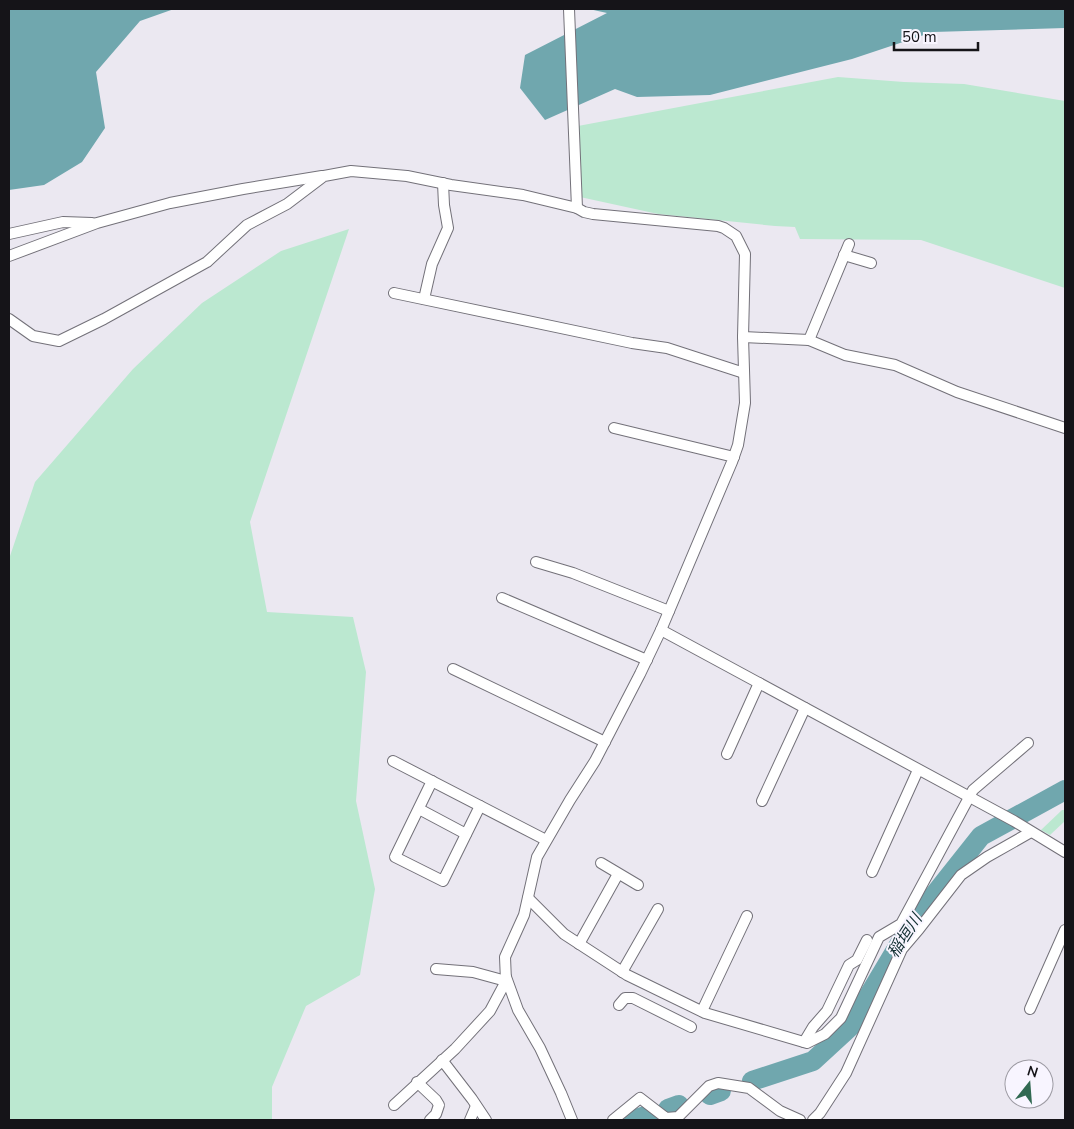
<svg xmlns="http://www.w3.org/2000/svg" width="1074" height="1129" font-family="'Nunito Sans','Noto Sans JP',sans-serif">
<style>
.green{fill:#bbe8d0}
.water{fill:#70a7ae}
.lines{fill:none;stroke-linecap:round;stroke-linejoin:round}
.river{stroke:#70a7ae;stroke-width:20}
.street-casing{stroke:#737179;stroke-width:12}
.street{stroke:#fff;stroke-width:10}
.labels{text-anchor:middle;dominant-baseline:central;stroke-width:4;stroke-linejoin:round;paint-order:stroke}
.water-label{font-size:16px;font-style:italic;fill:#122f32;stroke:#f8f5ff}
</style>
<rect width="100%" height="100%" fill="#ebe8f1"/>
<!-- green -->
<g class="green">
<path d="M838 77 904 82 964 84 1065 101V288L921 240 800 239 795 227 775 226 658 214 580 197 578 126Z"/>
<path d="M349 229 250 522 267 612 353 617 366 672 356 801 375 889 360 975 306 1006 272 1087V1120H9V559L35 482 133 369 202 303 281 251Z"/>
<path d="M1062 810H1065V821L1050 835 1041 830Z"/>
</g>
<!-- water -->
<g class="water">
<path d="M9 9H174L140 21 96 72 105 128 82 162 44 185 9 190Z"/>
<path d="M589 9H1065V28L933 32 852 59 710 95 637 97 615 89 545 120 520 88 525 55 607 13Z"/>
</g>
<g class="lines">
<!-- river -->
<g class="river">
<path d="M752 1081 813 1061 850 1027 912 923 981 836 1065 790"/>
<path d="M710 1095 721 1091"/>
<path d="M668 1109 679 1105"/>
<path d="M634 1120 648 1115"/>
</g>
<!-- street casing -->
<g class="street-casing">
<g id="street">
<path d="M9 234 63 222 92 223"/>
<path d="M844 255 871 263"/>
<path d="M9 256 97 223 170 203 243 189 322 176"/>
<path d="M394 293 632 343 667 348 744 373"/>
<path d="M424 299 432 264 448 228 444 205 443 183"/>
<path d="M9 319 33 336 59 341 104 319 207 262 247 225 287 204 324 176 351 171 407 176 451 185 523 195 577 208"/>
<path d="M743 337 809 340 845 355 895 365 957 392 1065 428"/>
<path d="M809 340 849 244"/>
<path d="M614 428 734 457"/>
<path d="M536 562 573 573 669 611"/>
<path d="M502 598 647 660"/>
<path d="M661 630 1014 821 1065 852"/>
<path d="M453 669 605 742"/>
<path d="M727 754 759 683"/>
<path d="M393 761 546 840"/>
<path d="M432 781 395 857 443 881 480 806"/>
<path d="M762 801 805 708"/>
<path d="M419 809 466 834"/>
<path d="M601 863 638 885"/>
<path d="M872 872 918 770"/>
<path d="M528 898 564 934 627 975 705 1013 807 1043 825 1034 841 1018 879 937 901 924 973 790 1028 743"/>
<path d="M579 944 618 874"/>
<path d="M436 969 473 972 506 981"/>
<path d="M622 972 658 909"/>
<path d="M506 977 518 1010 540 1048 561 1093 572 1120"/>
<path d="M619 1005 625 998H633L691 1027"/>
<path d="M1030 1009 1065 930"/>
<path d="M702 1011 747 916"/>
<path d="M804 1042 813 1027 827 1011 849 965 857 960 867 940"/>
<path d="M442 1060 472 1099 486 1120"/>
<path d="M417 1082 436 1100 439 1105 436 1114 430 1120"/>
<path d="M394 1105 455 1049 490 1011 506 981 505 957 524 915 537 857 570 800 595 761 640 674 661 630 732 462 738 445 745 403 743 337 745 254 736 236 724 228 718 226 593 214 584 212 577 208 569 9"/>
<path d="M470 1120 476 1106"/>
<path d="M613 1120 640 1098 666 1118 678 1117 709 1086 718 1083 749 1088 780 1111 800 1120"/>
<path d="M813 1120 820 1113 846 1073 902 949 919 929 961 875 987 857 1031 832"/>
</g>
</g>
<!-- street -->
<use href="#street" class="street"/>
</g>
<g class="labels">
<!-- water labels -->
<g class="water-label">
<text transform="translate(905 936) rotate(-57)">稲垣川</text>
</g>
</g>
<!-- border -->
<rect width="1074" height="1129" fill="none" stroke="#151418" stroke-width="20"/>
<!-- north arrow -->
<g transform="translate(1029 1084) rotate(17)"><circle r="24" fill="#f8f5ff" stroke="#9d9ba3"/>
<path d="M0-4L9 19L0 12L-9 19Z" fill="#316952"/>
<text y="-8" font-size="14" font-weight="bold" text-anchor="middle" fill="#151418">N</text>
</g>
<!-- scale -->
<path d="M894 42v8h84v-8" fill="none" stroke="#151418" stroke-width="2.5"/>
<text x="902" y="42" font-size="15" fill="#151418" stroke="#f8f5ff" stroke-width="4" paint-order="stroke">50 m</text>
</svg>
